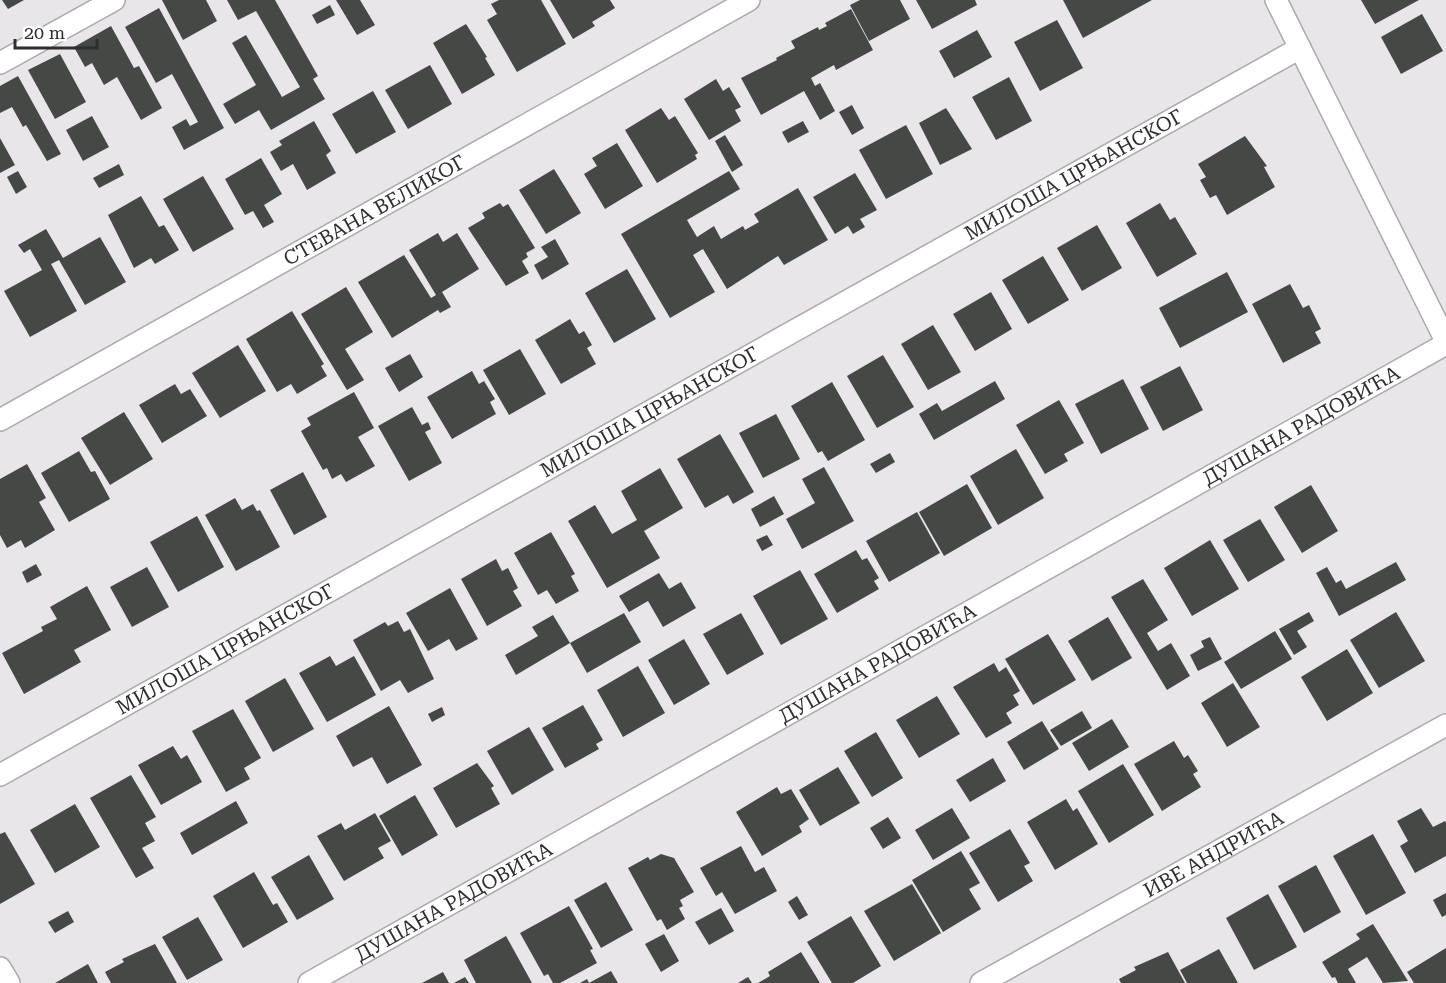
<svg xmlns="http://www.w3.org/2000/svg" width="1446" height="983" font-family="'Roboto Serif',serif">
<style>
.building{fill:#454945}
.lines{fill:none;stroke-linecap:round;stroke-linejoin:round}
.street-casing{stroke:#ada8ae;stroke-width:24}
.street{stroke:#fff;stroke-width:21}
.labels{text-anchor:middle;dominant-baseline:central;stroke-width:6;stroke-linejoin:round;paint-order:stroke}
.street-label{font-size:20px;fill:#2e2d2f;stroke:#fff}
</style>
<rect width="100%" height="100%" fill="#eae5eb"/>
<!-- building -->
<g class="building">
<path d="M2 0H24L8 9Z"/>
<path d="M162 0H206L217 21 183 40Z"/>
<path d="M227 0H275L318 76 313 79 325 99 271 130 259 110 235 124 223 104 256 85 232 43 246 35 282 97 300 87 256 11 238 20Z"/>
<path d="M336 0H360L375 25 357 35Z"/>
<path d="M499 0H541L566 44 517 72 487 20 497 14 491 4Z"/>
<path d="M550 0H610L615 8 592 22 595 26 573 39Z"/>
<path d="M860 0H900L910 19 869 41 850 5Z"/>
<path d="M916 0H975L977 5 932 29Z"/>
<path d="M1063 0H1152L1083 38Z"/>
<path d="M1361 0H1419L1375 24Z"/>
<path d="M330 5 335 15 317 24 312 15Z"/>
<path d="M159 8 224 128 184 150 172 127 186 119 190 126 198 122 172 74 156 83 125 27Z"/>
<path d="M851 9 873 50 836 70 834 65 811 78 815 86 820 83 835 111 820 120 804 91 761 115 741 78 777 60 776 58 795 48 791 41 818 27 819 30 827 26 825 23Z"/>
<path d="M1422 14 1443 51 1401 74 1381 37Z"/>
<path d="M1057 20 1083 68 1040 91 1014 42Z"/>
<path d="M466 24 487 57 485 58 495 75 462 94 433 43Z"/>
<path d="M111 26 134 68 139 66 162 108 141 120 117 77 104 85 92 63 85 67 74 47Z"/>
<path d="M977 30 992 57 954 78 939 51Z"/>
<path d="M60 54 86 102 55 119 28 70Z"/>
<path d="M430 65 452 104 408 129 385 90Z"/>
<path d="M18 76 61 154 47 161 26 125 23 127 12 107 0 113V86Z"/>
<path d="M1009 77 1032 121 996 140 972 97Z"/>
<path d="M716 79 723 91 729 87 741 107 735 110 741 121 709 140 684 99Z"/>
<path d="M373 91 396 132 356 154 332 114Z"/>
<path d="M852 105 864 128 852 135 839 112Z"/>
<path d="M661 108 669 120 675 116 698 153 695 155 697 159 657 183 625 130Z"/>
<path d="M946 108 972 149 940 165 919 123Z"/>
<path d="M92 116 109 147 83 161 66 130Z"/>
<path d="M314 121 331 151 326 155 336 173 307 190 293 164 281 171 270 152 282 145 279 141Z"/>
<path d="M803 121 809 132 788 143 782 132Z"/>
<path d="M906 125 933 174 886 199 859 150Z"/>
<path d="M725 135 743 165 732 172 715 141Z"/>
<path d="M1245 136 1267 166 1264 167 1275 187 1227 215 1216 195 1210 198 1200 180 1206 177 1198 164Z"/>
<path d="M0 138 15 165 0 173Z"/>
<path d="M617 143 643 186 605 209 584 174 597 166 592 158Z"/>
<path d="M261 158 282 194 264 205 274 222 263 228 253 211 245 215 225 179Z"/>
<path d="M119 164 124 175 99 188 93 178Z"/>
<path d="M554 169 581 213 546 234 519 190Z"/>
<path d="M18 171 27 187 16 194 7 177Z"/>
<path d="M729 171 740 189 687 220 697 237 714 226 721 239 743 226 745 230 759 222 754 214 798 188 828 240 784 265 778 256 727 289 703 249 693 255 715 292 670 318 621 234Z"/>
<path d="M855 173 877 210 860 219 865 227 853 234 848 226 835 234 813 197Z"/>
<path d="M203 176 234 229 193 252 163 199Z"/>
<path d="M141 196 159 227 164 225 179 250 155 264 151 258 134 268 108 215Z"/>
<path d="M500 203 503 207 508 204 535 248 526 253 528 257 522 261 529 273 506 286 468 228 485 218 482 213Z"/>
<path d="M1160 203 1170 220 1175 217 1197 254 1157 277 1126 223Z"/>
<path d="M1097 225 1122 268 1082 291 1057 248Z"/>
<path d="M46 229 63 258 100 237 126 282 85 305 59 260 51 264 77 311 30 337 4 291 42 270 30 249 24 253 18 245Z"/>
<path d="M438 233 443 242 457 233 479 269 442 292 451 307 440 313 438 310 392 338 358 282 404 255 431 298 436 295 409 250Z"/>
<path d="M555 239 569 264 542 280 534 265 548 257 541 247Z"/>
<path d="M1043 256 1069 300 1028 324 1002 280Z"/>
<path d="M627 269 656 319 614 343 585 293Z"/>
<path d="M1227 272 1248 312 1180 348 1159 308Z"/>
<path d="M1290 284 1303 308 1309 305 1321 329 1315 332 1321 343 1283 363 1252 304Z"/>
<path d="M346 287 373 332 345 349 364 380 347 390 301 314Z"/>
<path d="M991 292 1012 329 975 351 953 314Z"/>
<path d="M292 311 324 364 321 366 327 376 297 394 291 384 277 392 246 339Z"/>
<path d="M570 319 579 334 584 331 592 345 587 348 596 364 561 384 535 340Z"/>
<path d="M933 325 961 372 928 390 901 344Z"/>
<path d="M238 345 266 391 220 418 192 373Z"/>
<path d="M520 349 546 394 509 415 483 370Z"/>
<path d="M410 354 423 377 399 392 385 368Z"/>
<path d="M883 355 914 407 877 428 847 376Z"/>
<path d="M1180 366 1203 410 1163 431 1140 387Z"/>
<path d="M472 371 479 384 484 381 495 399 490 402 496 414 452 439 427 397Z"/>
<path d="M1123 379 1149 429 1101 454 1075 404Z"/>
<path d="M995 381 1005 399 934 440 919 414 937 403 942 411Z"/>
<path d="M832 382 865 440 828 461 822 451 818 453 791 406Z"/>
<path d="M175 384 181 394 190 389 207 416 162 443 139 405Z"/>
<path d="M354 392 374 428 358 437 375 466 346 482 341 474 332 479 327 468 323 470 301 431 311 425 307 418Z"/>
<path d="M1059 400 1084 443 1064 454 1068 461 1045 474 1016 425Z"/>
<path d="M412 407 422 425 428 422 431 429 425 432 442 463 409 481 378 426Z"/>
<path d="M124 412 153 459 110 485 81 438Z"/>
<path d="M776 414 800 459 763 478 739 433Z"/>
<path d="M720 434 754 492 733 504 728 495 705 508 677 459Z"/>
<path d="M1016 449 1044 498 998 525 970 476Z"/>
<path d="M79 451 91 472 95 471 110 499 69 522 41 473Z"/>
<path d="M890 453 895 462 876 473 870 464Z"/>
<path d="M27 464 46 498 39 502 55 530 25 548 21 540 7 548 0 535V479Z"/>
<path d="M824 467 854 521 802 549 786 519 815 503 802 479Z"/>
<path d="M660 468 683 508 644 531 660 558 607 588 568 521 595 505 612 534 637 520 621 491Z"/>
<path d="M303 472 327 517 294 535 270 490Z"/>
<path d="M967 484 992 528 944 556 919 512Z"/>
<path d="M1311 485 1338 531 1302 553 1274 507Z"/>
<path d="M774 496 784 514 760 527 751 509Z"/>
<path d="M235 498 242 510 253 504 257 511 260 510 280 547 236 571 205 515Z"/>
<path d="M917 512 940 553 889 582 866 541Z"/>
<path d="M197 516 224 567 178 592 150 542Z"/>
<path d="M1260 519 1285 560 1248 582 1223 540Z"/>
<path d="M551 532 575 574 571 576 579 591 556 604 547 590 538 595 514 553Z"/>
<path d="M767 535 773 545 762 551 756 540Z"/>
<path d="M1210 540 1239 589 1192 616 1164 568Z"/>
<path d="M856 550 862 560 867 558 879 578 874 581 879 589 837 613 814 574Z"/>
<path d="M496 559 502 571 508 568 518 588 513 591 522 606 487 626 461 579Z"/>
<path d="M1396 562 1406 580 1339 616 1316 573 1327 567 1336 583 1341 580 1346 589Z"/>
<path d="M36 564 42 575 27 583 22 572Z"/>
<path d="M147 567 169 607 132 627 110 587Z"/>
<path d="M800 570 828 619 781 645 753 596Z"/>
<path d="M659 573 669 589 681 582 696 608 663 627 648 601 629 612 619 596Z"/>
<path d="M1143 579 1168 620 1147 633 1158 651 1171 643 1190 676 1167 690 1111 597Z"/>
<path d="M87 586 111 630 74 650 81 662 24 694 2 653 43 631 41 627 57 619 50 607Z"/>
<path d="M450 588 478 639 456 651 449 639 428 651 406 613Z"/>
<path d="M1309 612 1314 621 1297 631 1307 647 1294 655 1279 629Z"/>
<path d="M1396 612 1425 661 1379 688 1350 640Z"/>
<path d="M624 613 641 642 587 673 570 643Z"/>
<path d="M741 613 764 654 727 675 703 634Z"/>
<path d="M553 615 570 643 516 675 505 655 538 636 532 627Z"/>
<path d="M1108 617 1132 658 1092 681 1068 641Z"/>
<path d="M398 621 404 632 410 629 434 679 408 693 400 680 381 691 353 640 385 622 388 626Z"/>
<path d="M1275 631 1292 659 1241 689 1224 662Z"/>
<path d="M1048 634 1076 680 1033 705 1005 659Z"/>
<path d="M1210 637 1222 659 1198 671 1190 655 1204 647 1201 641Z"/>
<path d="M684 639 710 684 674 705 648 660Z"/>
<path d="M1347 649 1373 693 1327 721 1301 677Z"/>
<path d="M330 656 336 666 354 656 376 695 327 722 299 673Z"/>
<path d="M994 663 999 672 1006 667 1020 691 1013 695 1019 705 1006 713 1012 723 986 738 953 687Z"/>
<path d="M638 666 665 713 623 737 597 690Z"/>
<path d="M285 678 314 729 273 752 245 701Z"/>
<path d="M1233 683 1260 727 1227 747 1201 703Z"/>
<path d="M937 696 960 734 919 758 896 720Z"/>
<path d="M583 705 603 740 596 744 599 749 565 768 542 728Z"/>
<path d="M389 706 422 765 387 784 372 757 353 767 336 736Z"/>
<path d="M442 707 445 715 432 722 428 714Z"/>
<path d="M233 709 261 758 244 768 250 779 226 792 192 731Z"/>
<path d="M1082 711 1092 728 1061 746 1050 730Z"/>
<path d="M1112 719 1129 747 1089 771 1072 743Z"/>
<path d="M1042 721 1059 749 1024 770 1007 742Z"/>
<path d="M529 727 554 770 512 795 487 751Z"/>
<path d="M876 732 903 778 872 797 844 751Z"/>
<path d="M1174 741 1184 758 1188 755 1198 771 1193 774 1201 787 1162 811 1134 764Z"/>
<path d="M173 746 181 759 187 755 202 782 161 805 138 765Z"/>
<path d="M993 758 1006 781 970 802 956 780Z"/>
<path d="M477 763 494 786 491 788 500 804 456 828 433 788Z"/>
<path d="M1123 764 1154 815 1109 843 1078 791Z"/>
<path d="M838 767 860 803 820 826 799 790Z"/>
<path d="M131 775 156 817 145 823 155 841 142 848 154 868 136 878 90 798Z"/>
<path d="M777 787 781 794 791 789 809 819 799 826 802 832 762 856 736 812Z"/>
<path d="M415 795 438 835 402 856 379 816Z"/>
<path d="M1066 799 1073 811 1077 808 1098 844 1055 870 1027 822Z"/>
<path d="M236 801 248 823 192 855 180 833Z"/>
<path d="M75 804 100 847 55 873 30 830Z"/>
<path d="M952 808 970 838 933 860 915 830Z"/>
<path d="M1421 808 1433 827 1445 821 1446 823V856L1415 873 1400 846 1408 841 1397 821Z"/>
<path d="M375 813 391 841 378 848 384 858 344 881 317 836 341 823 345 830Z"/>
<path d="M888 817 901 838 883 849 870 828Z"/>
<path d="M1010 829 1030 863 1024 866 1033 881 998 902 969 853Z"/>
<path d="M5 832 35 884 0 904V834Z"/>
<path d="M1373 834 1406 893 1366 915 1333 856Z"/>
<path d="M741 846 755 872 764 867 777 891 735 914 722 892 716 896 700 868Z"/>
<path d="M961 851 980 883 969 889 981 909 943 932 912 880Z"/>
<path d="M661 854 674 858 694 892 680 900 683 906 679 908 685 919 667 930 661 919 657 921 628 868 648 857 650 860Z"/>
<path d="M309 855 334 899 297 920 271 877Z"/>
<path d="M1316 865 1341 912 1304 933 1278 886Z"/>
<path d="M254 872 273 905 277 903 288 922 243 948 213 896Z"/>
<path d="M606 882 633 930 601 948 574 900Z"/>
<path d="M912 884 941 933 894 961 864 911Z"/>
<path d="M1446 893V915L1442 917 1433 900Z"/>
<path d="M1268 894 1297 947 1254 970 1226 918Z"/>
<path d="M797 896 808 915 799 920 788 902Z"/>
<path d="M569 906 593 949 590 950 597 963 560 983H553L548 974 544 976 520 933Z"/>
<path d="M721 908 734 931 709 945 695 922Z"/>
<path d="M68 911 74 922 55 933 48 922Z"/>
<path d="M851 916 881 966 853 983H832L807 942Z"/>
<path d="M198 917 223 960 187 980 162 937Z"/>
<path d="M1373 924 1408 981 1383 983 1367 957 1348 969 1356 983H1338L1335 977 1332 978 1322 962 1360 939 1356 934Z"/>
<path d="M664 934 679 961 661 972 645 944Z"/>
<path d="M506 936 532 983H476L464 960Z"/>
<path d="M155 944 177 983H111L105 972 124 962 122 959Z"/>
<path d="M1446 948V983H1414L1407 972Z"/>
<path d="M1219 949 1238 983H1187L1180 970Z"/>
<path d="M801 952 820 983H758L770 976 768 972Z"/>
<path d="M1168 952 1185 983H1121L1119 979 1136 970 1134 967Z"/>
<path d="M88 964 98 983H55Z"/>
<path d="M611 971 618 983H580L587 979 589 983Z"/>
<path d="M443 972 449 983H422Z"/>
<path d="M465 977 469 983H454Z"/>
<path d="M748 977 752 983H738Z"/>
</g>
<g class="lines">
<!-- street casing -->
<g class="street-casing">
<g id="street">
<path d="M1276 0 1446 341"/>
<path d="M0 63 114 0"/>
<path id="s1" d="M0 420 749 0"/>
<path id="s2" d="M0 775 1300 48"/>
<path d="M0 968 9 983"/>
<path id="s3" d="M309 983 1446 344"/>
<path id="s4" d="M981 983 1446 725"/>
</g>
</g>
<!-- street -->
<use href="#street" class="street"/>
</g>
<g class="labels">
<!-- street labels -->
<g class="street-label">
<text stroke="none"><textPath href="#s2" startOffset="1230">МИЛОША ЦРЊАНСКОГ</textPath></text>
<text stroke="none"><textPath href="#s1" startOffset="429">СТЕВАНА ВЕЛИКОГ</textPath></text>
<text stroke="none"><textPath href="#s2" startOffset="744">МИЛОША ЦРЊАНСКОГ</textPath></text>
<text stroke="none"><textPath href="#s3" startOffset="1138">ДУШАНА РАДОВИЋА</textPath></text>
<text stroke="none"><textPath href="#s2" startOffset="258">МИЛОША ЦРЊАНСКОГ</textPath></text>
<text stroke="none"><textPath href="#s3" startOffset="652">ДУШАНА РАДОВИЋА</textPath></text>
<text stroke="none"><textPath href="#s4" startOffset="266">ИВЕ АНДРИЋА</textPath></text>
<text stroke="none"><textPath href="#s3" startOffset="166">ДУШАНА РАДОВИЋА</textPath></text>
</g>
</g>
<!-- scale -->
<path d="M15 39v9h82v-9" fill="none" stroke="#2e2d2f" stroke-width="3"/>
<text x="24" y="39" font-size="18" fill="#2e2d2f" stroke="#ffffff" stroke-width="4.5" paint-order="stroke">20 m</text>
</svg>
